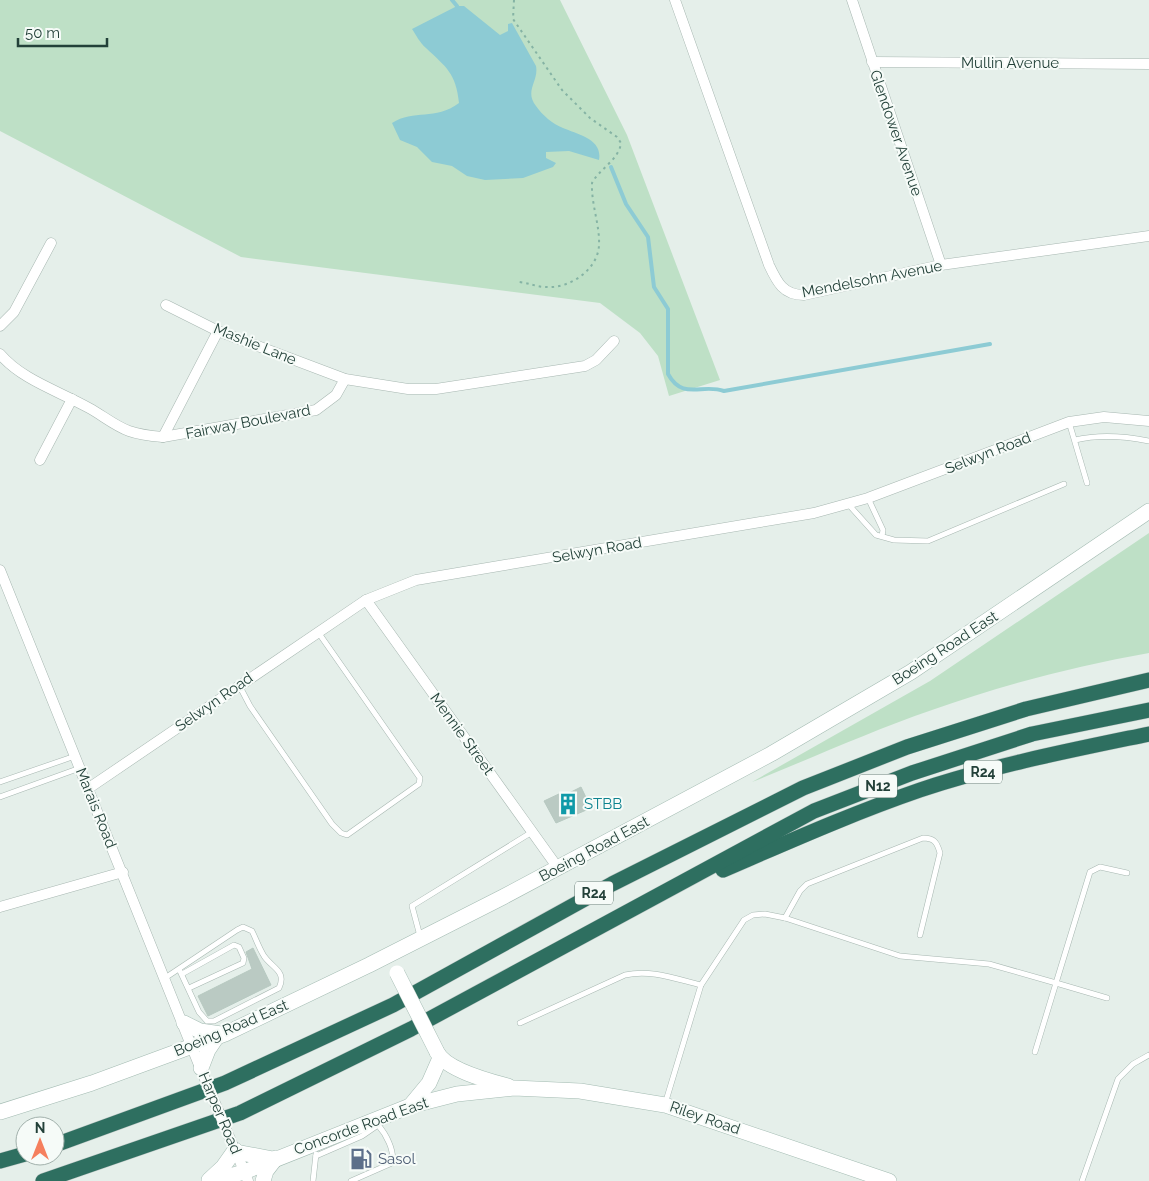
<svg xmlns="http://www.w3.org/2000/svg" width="1149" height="1181" font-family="Raleway,sans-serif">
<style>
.green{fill:#bee0c6}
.water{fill:#8dcbd4}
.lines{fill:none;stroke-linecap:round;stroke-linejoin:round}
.stream{stroke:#8dcbd4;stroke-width:4}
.building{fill:#bacac3;stroke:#b7c9c1}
.lane-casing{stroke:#a7b7b1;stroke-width:6}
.street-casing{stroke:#a7b7b1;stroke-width:11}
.secondary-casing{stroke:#a3bbb2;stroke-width:16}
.highway-casing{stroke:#c1cac8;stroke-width:16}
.path{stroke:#85b3a4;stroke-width:2;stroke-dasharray:2.5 4;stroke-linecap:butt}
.lane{stroke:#fff;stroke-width:5}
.street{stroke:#fff;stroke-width:10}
.secondary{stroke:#fff;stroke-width:15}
.highway{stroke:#2e6f60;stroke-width:15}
.street-bridge-casing{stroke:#a7b7b1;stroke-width:11;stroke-linecap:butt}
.secondary-bridge-casing{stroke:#a3bbb2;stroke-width:16;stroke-linecap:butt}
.street-bridge{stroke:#fff;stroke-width:10}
.secondary-bridge{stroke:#fff;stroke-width:15}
.labels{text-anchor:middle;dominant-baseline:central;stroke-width:4;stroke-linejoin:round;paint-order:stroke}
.shield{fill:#f6fbf8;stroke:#627972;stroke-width:1}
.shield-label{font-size:14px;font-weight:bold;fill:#234139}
.street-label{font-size:15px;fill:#234139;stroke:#f6fbf8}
.culture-label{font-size:15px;fill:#0d838f;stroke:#f6fbf8;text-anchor:start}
.service-label{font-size:15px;fill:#4e5e75;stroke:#f6fbf8;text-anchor:start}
</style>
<rect width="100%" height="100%" fill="#e5efea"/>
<!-- green -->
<g class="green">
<path d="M0 0H560L627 135 720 380 669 396 658 356 640 333 600 303 241 257 0 131Z"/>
<path d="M1149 533V653C1076 666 1002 685 932 710 871 731 812 758 752 782L930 681Z"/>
</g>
<!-- water -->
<path class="water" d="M457 6H464L500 35 508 31V24L512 23 536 66C539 81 524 91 536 106 542 115 553 124 563 128 577 134 603 139 599 160L569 151 546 152V158L556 163 553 167 523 178 485 180 467 176 452 166 432 162 417 147 400 140 392 123C414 109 435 121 459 103 456 73 446 67 426 48 420 43 416 35 412 29Z"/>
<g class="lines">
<!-- stream -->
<g class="stream">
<path d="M452 0 457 6"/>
<path d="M611 167 626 204 648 237 654 287 668 309V374C683 401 702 383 724 391L990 344"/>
</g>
</g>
<!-- building -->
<g class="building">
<path d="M581 787 591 808 556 823 544 801 561 793 563 796Z"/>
<path d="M253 948 271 985 208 1016 198 996 252 969 246 952Z"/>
</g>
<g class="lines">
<!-- lane casing -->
<g class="lane-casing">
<g id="lane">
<path d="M1069 422 1087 483"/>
<path d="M1075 440C1100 434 1124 436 1149 441"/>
<path d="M868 498 883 530 882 536"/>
<path d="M849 505 876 535 894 540 928 541 1064 484"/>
<path d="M239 685 250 706 332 824 341 833 347 835 419 784 420 778 318 632"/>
<path d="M0 782 75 756"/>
<path d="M0 797 80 768"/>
<path d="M785 918 800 891 807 884 923 838C934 838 937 842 940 853L920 935"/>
<path d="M420 936 412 906 532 832"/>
<path d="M182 974 234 945 239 947 244 958 243 963 189 988"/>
<path d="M165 978 237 930 243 927 252 931C256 939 259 948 264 956 272 968 287 971 279 988L214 1021H207L199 1012 179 969"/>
<path d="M520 1023 625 975C651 969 676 979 701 985"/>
<path d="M1035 1052 1056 983 1107 998"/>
<path d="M665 1104 701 985 744 920 753 915 765 914 785 918 900 956 989 964 1056 983 1090 872 1100 867 1127 873"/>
<path d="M316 1156 362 1136 378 1125"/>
<path d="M313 1181 316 1154"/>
<path d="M351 1181 392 1163C395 1151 386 1134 378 1125"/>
<path d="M1082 1181 1118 1079 1133 1064 1149 1055"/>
</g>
</g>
<!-- street casing -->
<g class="street-casing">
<g id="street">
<path d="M675 0 769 265C777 282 783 295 804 295L941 265 1149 236"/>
<path d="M852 0 941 265"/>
<path d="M872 62 1149 64"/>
<path d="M166 305 218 331 345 379 408 389H436L585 366 596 360 614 341"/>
<path d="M0 326 14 312 51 243"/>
<path d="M0 354C22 380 59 391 89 408 102 415 115 426 129 431 140 435 151 436 163 437L316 410 336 395 345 379"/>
<path d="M163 437 218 331"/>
<path d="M40 460 72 399"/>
<path d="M0 570 201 1070"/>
<path d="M366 600 558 868"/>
<path d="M89 788 366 600 416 580 814 513 868 498 1069 422 1104 417 1149 421"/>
<path d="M0 907 123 872"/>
<path d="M235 1149 248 1181"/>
</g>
</g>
<!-- secondary casing -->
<g class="secondary-casing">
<g id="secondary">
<path d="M184 1023 200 1031 221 1034"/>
<path d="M437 1052C446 1070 489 1081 508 1086"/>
<path d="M201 1068 208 1050 216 1038"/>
<path d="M410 1106 429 1083 440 1058"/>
<path d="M0 1112 92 1083 225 1034 369 965 503 897 771 754 911 672 1149 511"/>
<path d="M236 1152 273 1159"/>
<path d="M209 1180 223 1167 235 1150"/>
<path d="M212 1181 244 1172 410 1106 457 1094 514 1088 580 1091 665 1105 889 1181"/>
<path d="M263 1181 266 1171 276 1158"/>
</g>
</g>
<!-- highway casing -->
<g class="highway-casing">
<g id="highway">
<path d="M723 870C788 842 853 813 920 790 995 765 1072 750 1149 734"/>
<path d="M55 1145 225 1083 393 1005 612 884 803 788 907 747 1026 709 1149 680"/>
<path d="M0 1161 25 1154"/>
<path d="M43 1181 240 1113 411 1029 814 811 912 773 1032 734 1149 710"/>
</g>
</g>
<!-- path -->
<path class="path" d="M514 0 513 19 562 90 590 118 617 137 621 143C619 160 599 169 592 183 591 204 600 225 599 245 598 270 569 289 546 287 537 287 529 283 519 282"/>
<!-- lane -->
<use href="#lane" class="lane"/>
<!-- street -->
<use href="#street" class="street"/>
<!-- secondary -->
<use href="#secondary" class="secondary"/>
<!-- highway -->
<use href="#highway" class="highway"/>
<!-- street-bridge casing -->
<g class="street-bridge-casing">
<path id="street-bridge" d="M202 1072 233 1146"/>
</g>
<!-- secondary-bridge casing -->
<g class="secondary-bridge-casing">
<path id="secondary-bridge" d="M397 973 437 1052"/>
</g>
<!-- street-bridge -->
<use href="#street-bridge" class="street-bridge"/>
<!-- secondary-bridge -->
<use href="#secondary-bridge" class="secondary-bridge"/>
</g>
<!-- icons -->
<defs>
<g id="building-bare" transform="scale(1.725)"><path d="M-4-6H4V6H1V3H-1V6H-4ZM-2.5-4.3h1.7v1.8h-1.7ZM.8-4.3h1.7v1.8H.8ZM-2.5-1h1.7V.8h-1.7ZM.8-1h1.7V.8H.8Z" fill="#0f9aa8" stroke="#f6fbf8" stroke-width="2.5" paint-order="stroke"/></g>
<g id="fuel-bare" transform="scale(1.725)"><path d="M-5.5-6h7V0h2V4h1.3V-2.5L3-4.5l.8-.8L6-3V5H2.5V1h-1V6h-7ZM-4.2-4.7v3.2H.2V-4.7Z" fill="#5c6f8a" stroke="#f6fbf8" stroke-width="2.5" paint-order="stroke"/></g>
</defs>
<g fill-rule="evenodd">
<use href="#building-bare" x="568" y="804"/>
<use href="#fuel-bare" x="361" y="1159"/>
</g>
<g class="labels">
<!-- shield labels -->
<g class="shield">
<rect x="964" y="760.5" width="38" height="23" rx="4"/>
<rect x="859" y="774.5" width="38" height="23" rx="4"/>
<rect x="575" y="881.5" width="38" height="23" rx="4"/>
</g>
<g class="shield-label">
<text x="983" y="772">R24</text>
<text x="878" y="786">N12</text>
<text x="594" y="893">R24</text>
</g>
<!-- street labels -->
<g class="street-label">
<text x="1010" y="63">Mullin Avenue</text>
<text transform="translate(896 133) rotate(71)">Glendower Avenue</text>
<text transform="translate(872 279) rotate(-11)">Mendelsohn Avenue</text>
<text transform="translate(255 344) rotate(22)">Mashie Lane</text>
<text transform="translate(248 422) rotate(-11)">Fairway Boulevard</text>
<text transform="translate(988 453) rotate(-21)">Selwyn Road</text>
<text transform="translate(597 550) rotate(-10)">Selwyn Road</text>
<text transform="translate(945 648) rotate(-33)">Boeing Road East</text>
<text transform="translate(214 702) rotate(-35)">Selwyn Road</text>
<text transform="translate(462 734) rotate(54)">Mennie Street</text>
<text transform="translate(96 808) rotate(68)">Marais Road</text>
<text transform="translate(594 849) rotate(-28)">Boeing Road East</text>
<text transform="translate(231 1028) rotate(-23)">Boeing Road East</text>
<text transform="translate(220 1113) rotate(67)">Harper Road</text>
<text transform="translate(705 1118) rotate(19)">Riley Road</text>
<text transform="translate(361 1126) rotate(-20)">Concorde Road East</text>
</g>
<!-- culture labels -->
<g class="culture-label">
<text x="584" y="804">STBB</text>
</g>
<!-- service labels -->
<g class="service-label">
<text x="378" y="1159">Sasol</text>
</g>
</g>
<!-- north arrow -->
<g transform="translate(40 1141)"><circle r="24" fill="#f6fbf8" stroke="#a2b1ac"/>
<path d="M0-4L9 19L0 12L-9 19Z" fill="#f57f5d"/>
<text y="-8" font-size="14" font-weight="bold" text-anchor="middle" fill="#234139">N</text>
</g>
<!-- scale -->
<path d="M18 38v8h89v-8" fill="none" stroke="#234139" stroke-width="2.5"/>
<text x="25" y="38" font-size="15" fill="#234139" stroke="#f6fbf8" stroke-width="4" paint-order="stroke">50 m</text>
</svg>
